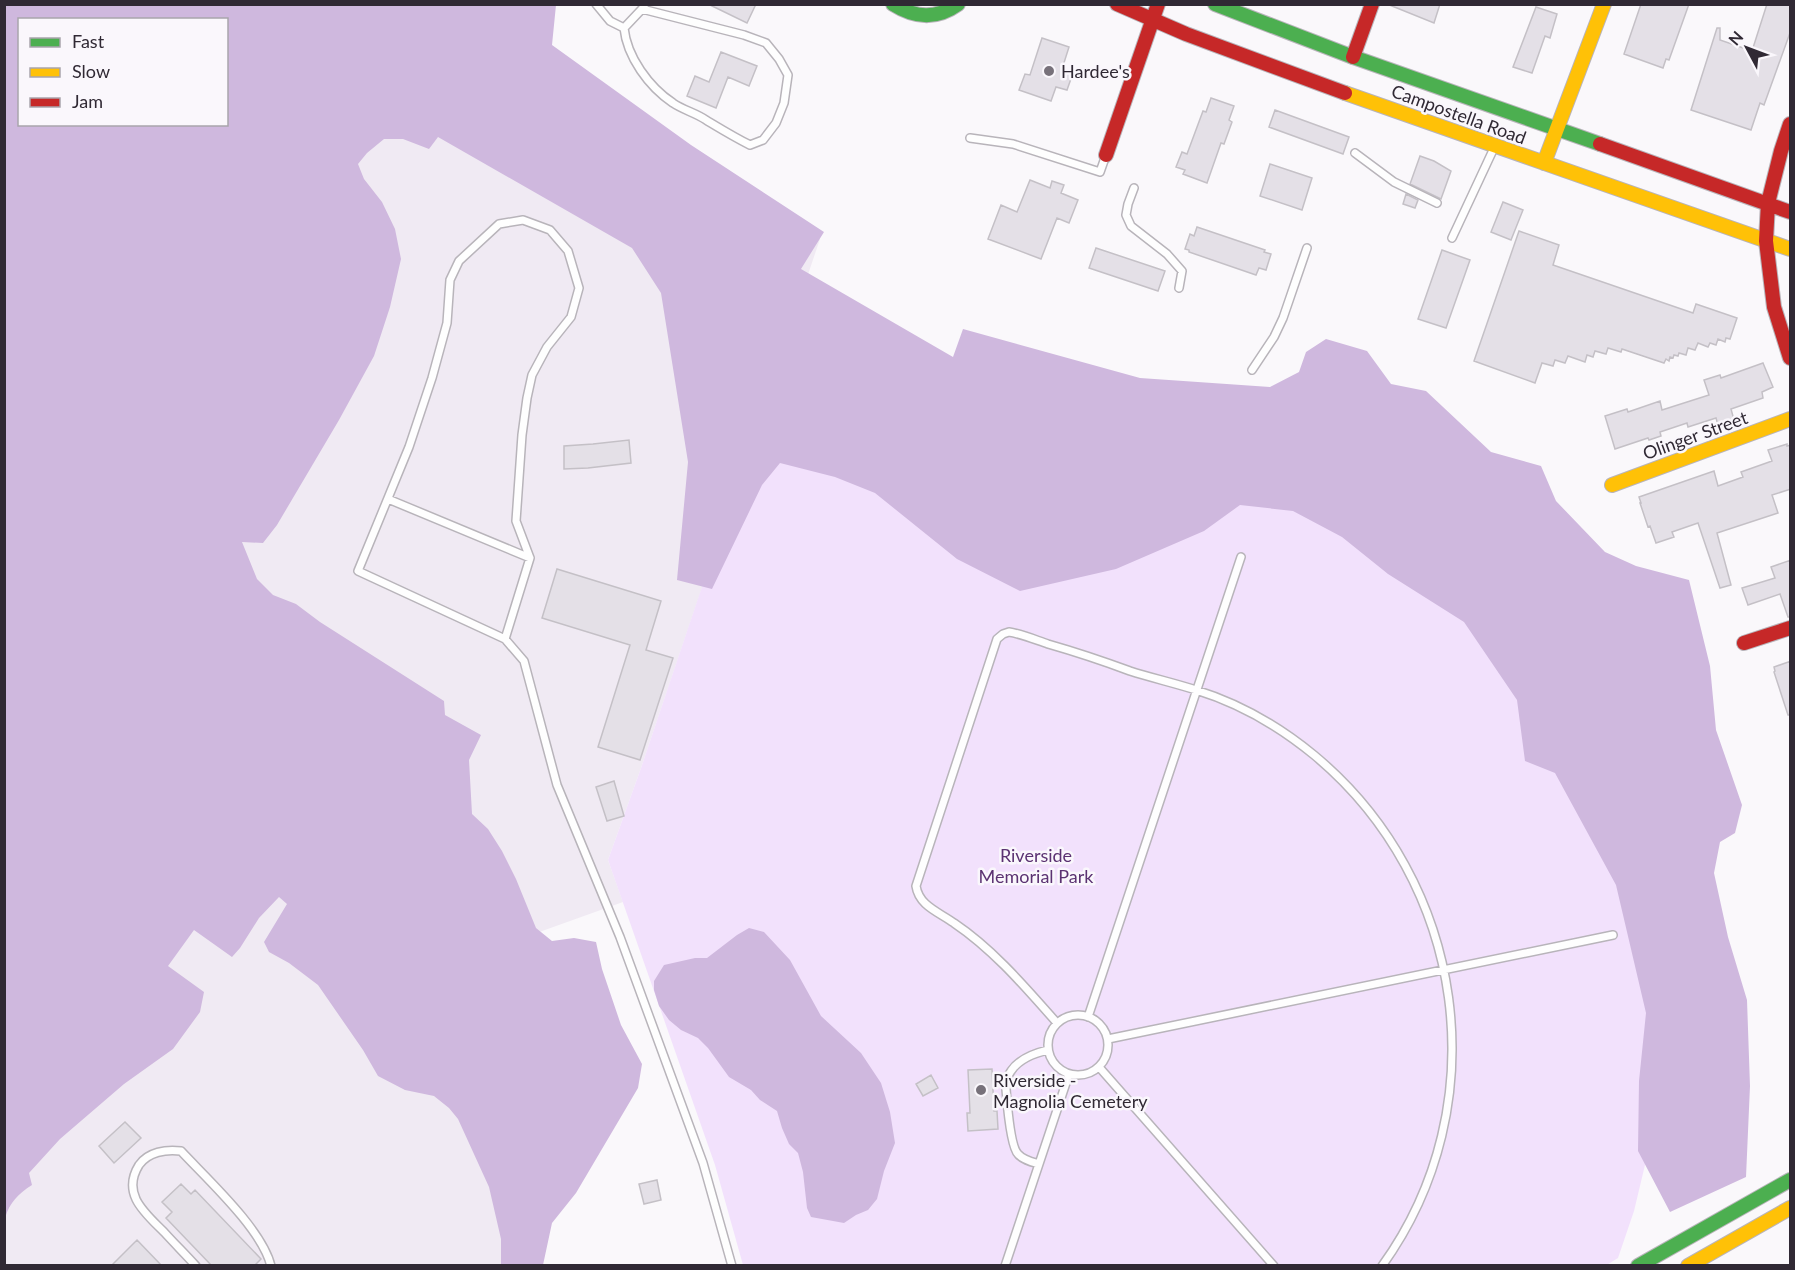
<svg xmlns="http://www.w3.org/2000/svg" width="1795" height="1270" font-family="Lato,sans-serif">
	<style>
		.built { fill: #f0eaf3 }
		.green { fill: #f2e1fc }
		.water { fill: #cfb8de; fill-rule: evenodd }
		.building { fill: #e4e0e7; stroke: #c4c0c6; stroke-width: 1.5 }
		.lines { fill: none; stroke-linecap: round; stroke-linejoin: round }
		.lane-casing { stroke: #b8b4ba; stroke-width: 10 }
		.fast-casing { stroke: #b8b4ba; stroke-width: 16 }
		.slow-casing { stroke: #b8b4ba; stroke-width: 16 }
		.jam-casing { stroke: #b8b4ba; stroke-width: 16 }
		.lane { stroke: #fefefe; stroke-width: 7 }
		.fast { stroke: #4caf50; stroke-width: 14 }
		.slow { stroke: #ffc107; stroke-width: 14 }
		.jam { stroke: #c62828; stroke-width: 14 }
		.poi-dot { fill: #77717a; stroke: #faf7fc; stroke-width: 2 }
		.labels { text-anchor: middle; dominant-baseline: central; stroke-width: 5; stroke-linejoin: round; paint-order: stroke }
		.poi-label { font-size: 18px; fill: #302934; stroke: #faf7fc; text-anchor: start }
		.street-label { font-size: 18px; fill: #302934; stroke: #faf7fc }
		.park-label { font-size: 18px; fill: #5b3272; stroke: #faf7fc }
	</style>
	<rect width="100%" height="100%" fill="#faf8fb"/>
	<!-- built -->
	<path class="built" d="M496,5L820,239L641,768L608,860L623,902L478,954L523,1265H5L4,161L226,124V20Z"/>
	<!-- green -->
	<path class="green" d="M780,355L1270,476L1475,615L1646,917L1650,1144L1634,1211L1618,1258L1605,1266L743,1265L715,1165L608,860L641,768Z"/>
	<!-- water -->
	<path class="water" d="M5,4L556,5L552,45L691,145L824,232L801,269L953,357L963,329L1140,378L1270,387L1299,372L1306,352L1326,339L1367,351L1391,384L1426,391L1491,452L1541,466L1556,501L1605,552L1636,566L1689,580L1710,666L1716,730L1742,805L1735,833L1720,842L1714,873L1728,937L1747,1000L1750,1086L1746,1177L1670,1212L1638,1151L1639,1081L1646,1013L1616,885L1555,773L1525,761L1517,700L1464,622L1388,574L1342,537L1293,511L1240,505L1204,531L1116,569L1020,591L957,559L875,493L835,477L780,463L762,485L712,589L677,580L688,462L661,293L632,248L438,137L429,149L403,139H384L367,153L358,164L364,179L382,202L395,229L401,259L390,307L374,356L339,420L277,525L263,543L242,542L257,579L273,595L296,604L320,622L444,701L445,715L481,735L469,760L472,814L488,829L502,851L516,879L536,928L552,941L574,938L596,942L602,969L621,1025L642,1064L638,1088L576,1193L552,1223L543,1265H501V1239L489,1187L458,1119L449,1108L434,1096L405,1090L378,1076L363,1050L318,985L289,963L269,952L264,942L287,904L279,897L259,918L240,948L232,957L194,930L168,966L204,992L200,1012L173,1049L124,1084L60,1139L29,1173L32,1185C18,1194 10,1202 5,1218ZM20,20H226V124H20Z
		M749,928L764,932L790,960L821,1016L861,1053L881,1083L890,1112L895,1143L884,1171L877,1199L868,1210L856,1215L844,1223L811,1217L807,1208L803,1172L798,1153L789,1144L782,1128L777,1111L760,1100L751,1090L729,1077L708,1048L698,1038L681,1030L669,1020L659,1006L654,990V981L664,965L695,958H707L737,935Z"/>
	<!-- building -->
	<path class="building" d="M708,4H756L747,23Z
		M1387,4H1440L1434,23Z
		M1641,4H1689L1669,60L1666,59L1663,68L1624,54Z
		M1767,4H1791V30L1764,105L1760,103L1751,130L1691,110L1717,28H1720V40L1752,51Z
		M1536,7L1557,14L1550,38L1545,36L1532,73L1513,67Z
		M1042,38L1069,47L1062,69L1073,73L1067,90L1056,87L1051,101L1019,90L1025,74L1030,75Z
		M721,52L757,66L749,86L728,77L716,108L687,96L695,76L709,82Z
		M1211,98L1234,106L1229,120L1232,122L1224,144L1221,143L1207,183L1183,174L1185,170L1176,167L1182,152L1187,154L1203,111L1206,112Z
		M1275,110L1349,137L1343,154L1269,127Z
		M1420,156L1434,161L1451,171L1441,199L1410,184Z
		M1270,164L1312,178L1302,210L1260,196Z
		M1030,180L1050,188L1052,181L1064,185L1061,193L1078,200L1069,223L1057,218L1041,259L988,239L1001,205L1017,212Z
		M1406,194L1418,200L1415,208L1403,204Z
		M1503,202L1523,210L1511,240L1491,232Z
		M1197,227L1265,250L1264,252L1271,254L1266,270L1259,268L1256,275L1189,252V250L1185,249L1190,234L1194,236Z
		M1519,231L1559,245L1553,265L1693,313L1696,304L1737,318L1730,339L1726,338L1725,342L1718,339L1716,345L1710,343L1708,347L1698,343L1695,350L1688,348L1686,355L1679,353L1678,356L1674,355L1673,358L1670,357L1669,361L1666,359L1664,363L1622,349L1621,352L1608,348L1606,354L1595,351L1593,357L1587,355L1585,362L1568,356L1565,363L1555,360L1553,366L1542,363L1535,383L1474,361Z
		M1096,248L1165,271L1158,291L1089,268Z
		M1442,250L1470,260L1446,328L1418,319Z
		M1763,363L1773,387L1762,392L1763,398L1731,409L1734,420L1718,425L1716,418L1688,427L1687,423L1660,432L1661,436L1649,440L1648,438L1615,449L1605,416L1627,409L1628,412L1660,401L1662,410L1709,395L1704,380L1720,375L1721,378Z
		M629,440L631,463L588,468L564,469V446L593,444Z
		M1787,444V446L1791,445V489L1772,495L1778,513L1717,533L1731,585L1720,588L1698,523L1672,532L1674,537L1656,543L1650,526L1648,527L1640,503H1641L1639,497L1714,471L1718,486L1743,477L1741,472L1772,461L1768,450Z
		M1791,560V617H1788L1780,594L1748,605L1742,588L1775,578L1771,567Z
		M557,569L661,601L646,650L673,658L640,760L598,747L630,645L542,618Z
		M1791,661V715H1788L1774,672L1775,671L1774,667Z
		M614,781L624,816L607,821L596,787Z
		M992,1069L994,1111H997L998,1129L968,1131L967,1113H970L968,1070Z
		M931,1075L938,1088L923,1096L916,1084Z
		M125,1122L141,1138L114,1163L99,1146Z
		M657,1180L661,1200L644,1204L639,1184Z
		M181,1184L191,1194L195,1190L261,1259L254,1266H212L166,1218L172,1212L162,1202Z
		M137,1240L162,1266H111Z"/>
	<g class="lines">
		<!-- lane casing -->
		<g class="lane-casing">
			<path id="lane" d="M596,4L610,21L624,28
				M642,9L744,35L766,43L779,59L788,75L784,103L776,123L763,140L750,145C734,137 721,129 706,120C696,113 683,110 673,103C649,87 627,57 624,28L642,9L645,4
				M970,138L1013,144L1100,172L1106,155
				M1355,153L1394,182L1437,203
				M1134,188L1128,204L1126,215L1131,226L1167,254L1182,271L1179,288
				M1452,238L1494,148
				M1252,370L1274,337L1283,318L1307,248
				M388,499L530,558
				M505,639L530,558L516,521L522,435L527,398L532,375L547,347L571,317L579,288L568,251L550,230L523,220L499,224L459,261L450,280L447,323L432,378L409,447L358,571L505,639L524,661L557,785L620,937L703,1163L732,1266
				M1048 1045a30 30 0 1 1 60 0a30 30 0 1 1-60 0Z
				M1088,1017L1241,557
				M1057,1023C1026,988 994,950 954,923C939,912 919,906 916,886L997,639L1003,634L1009,632C1022,634 1036,640 1048,644C1076,652 1103,661 1130,671C1152,678 1174,683 1196,690C1238,703 1280,727 1314,755C1466,881 1498,1105 1382,1266
				M1108,1039L1613,935
				M1099,1067L1274,1266
				M1039,1164C1032,1162 1023,1160 1018,1154C1010,1146 1007,1101 1006,1089C1006,1083 1008,1075 1011,1071C1019,1059 1035,1053 1048,1050
				M196,1266C185,1254 174,1243 164,1232C145,1213 121,1194 139,1165C148,1152 166,1149 181,1151C207,1179 262,1229 271,1266
				M1005,1266L1069,1074"/>
		</g>
		<!-- fast casing -->
		<g class="fast-casing">
			<path id="fast" d="M893,4C915,18 936,20 958,4
				M1215,4L1353,57L1600,144
				M1638,1266L1790,1180"/>
		</g>
		<!-- slow casing -->
		<g class="slow-casing">
			<path id="slow" d="M1345,93L1790,249
				M1544,163L1604,4
				M1612,485L1790,419
				M1688,1266L1790,1208"/>
		</g>
		<!-- jam casing -->
		<g class="jam-casing">
			<path id="jam" d="M1117,4L1186,34L1345,93
				M1353,57L1372,4
				M1600,144L1790,212
				M1106,155L1158,4
				M1768,203L1781,151L1790,124
				M1768,203L1766,241L1774,307L1790,358
				M1744,643L1790,628"/>
		</g>
		<!-- lane -->
		<use href="#lane" class="lane"/>
		<!-- fast -->
		<use href="#fast" class="fast"/>
		<!-- slow -->
		<use href="#slow" class="slow"/>
		<!-- jam -->
		<use href="#jam" class="jam"/>
	</g>
	<!-- markers -->
	<g class="poi-dot">
		<circle cx="1049" cy="71" r="6"/>
		<circle cx="981" cy="1090" r="6"/>
	</g>
	<g class="labels">
		<!-- poi labels -->
		<g class="poi-label">
			<text x="1061" y="71">Hardee's</text>
			<text x="993" y="1080">Riverside -<tspan x="993" dy="21">Magnolia Cemetery</tspan></text>
		</g>
		<!-- street labels -->
		<g class="street-label">
			<text transform="translate(1459 114) rotate(20)">Campostella Road</text>
			<text transform="translate(1695 435) rotate(-20)">Olinger Street</text>
		</g>
		<!-- park labels -->
		<g class="park-label">
			<text x="1036" y="855">Riverside<tspan x="1036" dy="21">Memorial Park</tspan></text>
		</g>
	</g>
	<!-- border -->
	<rect width="1795" height="1270" fill="none" stroke="#302934" stroke-width="12"/>
	<!-- legend -->
	<rect x="18" y="18" width="210" height="108" fill="#faf7fc" stroke="#a9a5ac" stroke-width="1.5"/>
	<rect x="30" y="38" width="30" height="9" fill="#4caf50" stroke="#a9a5ac" stroke-width="1.5"/>
	<text x="72" y="48" font-size="18" fill="#302934">Fast</text>
	<rect x="30" y="68" width="30" height="9" fill="#ffc107" stroke="#a9a5ac" stroke-width="1.5"/>
	<text x="72" y="78" font-size="18" fill="#302934">Slow</text>
	<rect x="30" y="98" width="30" height="9" fill="#c62828" stroke="#a9a5ac" stroke-width="1.5"/>
	<text x="72" y="108" font-size="18" fill="#302934">Jam</text>
	<!-- north arrow -->
	<g transform="translate(1747 48) rotate(311)" stroke="#faf7fc" stroke-width="4.5" paint-order="stroke">
	<path d="M0-4.5L10 22L0 15L-10 22Z" fill="#302934"/>
	<text y="-9" font-size="16" font-weight="bold" text-anchor="middle" fill="#302934">N</text>
	</g>
</svg>
